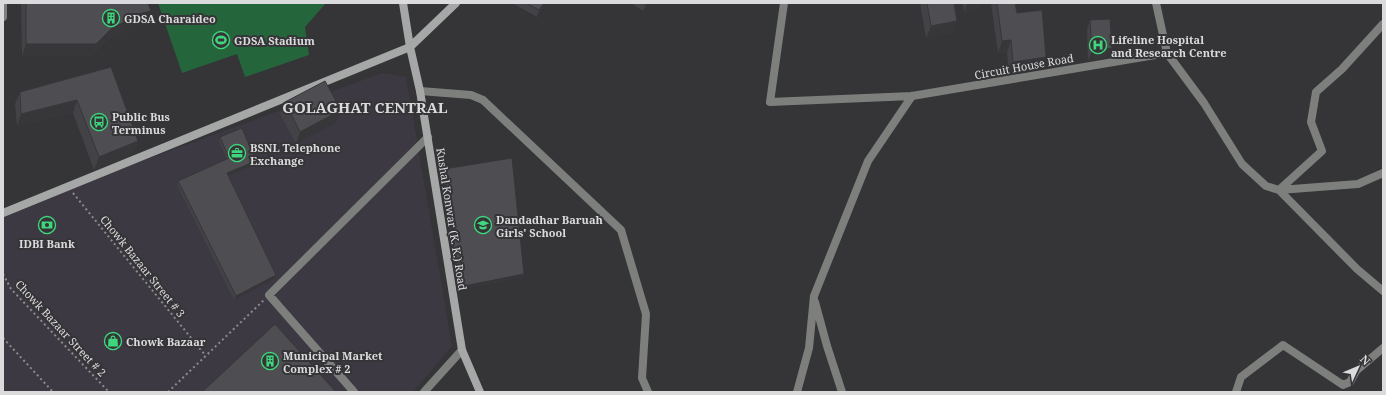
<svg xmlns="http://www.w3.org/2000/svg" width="1386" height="395" font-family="'Noto Serif',serif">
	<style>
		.built { fill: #3d3942 }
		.green { fill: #24653c }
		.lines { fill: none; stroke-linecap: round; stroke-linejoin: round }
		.path { stroke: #8c8b8e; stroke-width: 2; stroke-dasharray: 2 3; stroke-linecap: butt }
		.minor { stroke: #7d7f7d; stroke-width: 8 }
		.secondary { stroke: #a5a8a6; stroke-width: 8 }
		.wall { fill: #434246 }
		.shaded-wall { fill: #373639 }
		.building { fill: #4e4d51; stroke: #373639 }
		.labels { text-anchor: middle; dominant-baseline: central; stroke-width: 4; stroke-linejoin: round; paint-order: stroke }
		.poi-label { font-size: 11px; font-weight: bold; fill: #dbdadd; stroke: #353437; text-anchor: start }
		.street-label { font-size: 11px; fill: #dbdadd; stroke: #353437 }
		.district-label { font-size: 15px; font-weight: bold; fill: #dbdadd; stroke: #353437 }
	</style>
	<rect width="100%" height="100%" fill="#353437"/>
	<!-- built -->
	<path class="built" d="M382,73L406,77L452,346L413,392H3V212Z"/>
	<!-- green -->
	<path class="green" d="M158,3H326L305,27L309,55L245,77L237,54L182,73Z"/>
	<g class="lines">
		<!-- path -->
		<path class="path" d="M73,193L205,355
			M3,274L11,289L109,392
			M3,338L53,392
			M168,392L264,300"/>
		<!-- minor -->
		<path class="minor" d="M784,3L770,102L912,96L1167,53L1204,103L1242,164L1266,186L1279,190L1358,184L1383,173
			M1156,3L1167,53
			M3,17V3
			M1383,24L1342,69L1316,92L1311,122L1322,151L1279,190L1357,269L1383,291
			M420,91L471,95L483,100L621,230L646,314L642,378L648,392
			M815,302L827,346L842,392
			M354,392L269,295L428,137
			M424,392L462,350
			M797,392L809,348L814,296L868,161L912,96
			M1236,392L1241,377L1283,345L1343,385L1350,382L1356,371L1383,348"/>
		<!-- secondary -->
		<path class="secondary" d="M403,3L410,47L420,91L462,350L480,392
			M3,213L410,47L456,3"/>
	</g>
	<!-- wall -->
	<path class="wall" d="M21,3H148L147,23L125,27L123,33L108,39L91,56H22Z
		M512,3H546L537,17Z
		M631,3H649L643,11Z
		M920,3H954L952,33L926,38Z
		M963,3H979L977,10L964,12Z
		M991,3H1015L1017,13L1041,69L1009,74L1007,52L998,53Z
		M1090,20L1108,57L1088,61L1087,30Z
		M111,67L138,141L133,154L94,170L73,113L17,126L15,104L20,92Z
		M285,102L341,110L336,123L296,144L280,114Z
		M220,137L255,165L229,176L276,275L275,279L234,300L177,185L178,181L227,159L219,141Z
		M444,169L524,274L523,277L458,290L443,172Z"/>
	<!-- shaded-wall -->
	<path class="shaded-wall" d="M373,3H381L372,6Z
		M544,3H546L537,17L539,10Z
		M646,3H649L643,11Z
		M967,3H979L977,10L964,12Z
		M1119,3H1130L1118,7Z
		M151,11L147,23L125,27L123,33L108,39L91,56H22L26,44L112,28L126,17Z
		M957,21L952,33L926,38L931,26Z
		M1011,40L1007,52L998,53L1002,41Z
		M1112,48L1108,57L1088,61L1092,51Z
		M1046,57L1041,69L1009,74L1013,62Z
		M77,100L73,113L17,126L21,114Z
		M341,110L336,123L296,144L300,132Z
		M138,141L133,154L94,170L99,157Z
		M256,161L255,165L226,177L227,173Z
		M524,274L523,277L458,290L459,287Z
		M276,275L275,279L234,300L236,296Z"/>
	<!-- building -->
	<path class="building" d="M26,3H148L151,11L126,17L127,21L112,28L96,44H26Z
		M526,3H544L539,10Z
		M927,3H954L957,21L931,26Z
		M997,3H1015L1017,13L1042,10L1046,57L1013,62L1011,40L1002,41Z
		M1110,19L1112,48L1092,51L1090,20Z
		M111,67L138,141L99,157L77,100L21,114L20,92Z
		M325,81L341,110L300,132L285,102Z
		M242,128L256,161L227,173L276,275L236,296L178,181L229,158L220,137Z
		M512,158L524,274L459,287L444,169Z
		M275,324L336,392H202Z"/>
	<!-- icons -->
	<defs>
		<g id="building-ring" transform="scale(0.9)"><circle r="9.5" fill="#353437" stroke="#3ed77d" stroke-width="1.5"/><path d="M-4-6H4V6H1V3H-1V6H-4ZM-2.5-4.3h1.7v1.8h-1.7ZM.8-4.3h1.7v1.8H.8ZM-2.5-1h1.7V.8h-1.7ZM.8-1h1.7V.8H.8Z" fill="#3ed77d"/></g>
		<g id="stadium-ring" transform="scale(0.9)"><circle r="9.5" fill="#353437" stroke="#3ed77d" stroke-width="1.5"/><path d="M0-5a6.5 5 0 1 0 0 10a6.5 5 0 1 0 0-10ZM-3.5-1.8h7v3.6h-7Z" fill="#3ed77d"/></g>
		<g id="hospital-ring" transform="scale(0.9)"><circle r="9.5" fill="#353437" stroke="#3ed77d" stroke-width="1.5"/><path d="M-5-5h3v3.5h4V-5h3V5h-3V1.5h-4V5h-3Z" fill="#3ed77d"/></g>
		<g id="bus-ring" transform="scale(0.9)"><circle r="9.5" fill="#353437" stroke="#3ed77d" stroke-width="1.5"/><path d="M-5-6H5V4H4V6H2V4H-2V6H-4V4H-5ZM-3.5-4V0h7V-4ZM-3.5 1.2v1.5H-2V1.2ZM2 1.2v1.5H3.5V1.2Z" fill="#3ed77d"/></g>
		<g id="office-ring" transform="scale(0.9)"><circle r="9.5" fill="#353437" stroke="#3ed77d" stroke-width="1.5"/><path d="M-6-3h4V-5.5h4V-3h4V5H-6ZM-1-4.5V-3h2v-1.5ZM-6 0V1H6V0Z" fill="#3ed77d"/></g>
		<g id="bank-ring" transform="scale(0.9)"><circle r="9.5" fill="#353437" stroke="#3ed77d" stroke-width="1.5"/><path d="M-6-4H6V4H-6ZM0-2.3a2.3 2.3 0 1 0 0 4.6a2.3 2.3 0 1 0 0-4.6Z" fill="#3ed77d"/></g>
		<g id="school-ring" transform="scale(0.9)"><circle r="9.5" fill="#353437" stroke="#3ed77d" stroke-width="1.5"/><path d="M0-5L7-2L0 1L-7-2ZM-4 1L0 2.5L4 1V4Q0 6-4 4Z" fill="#3ed77d"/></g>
		<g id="shop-ring" transform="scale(0.9)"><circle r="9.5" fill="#353437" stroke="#3ed77d" stroke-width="1.5"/><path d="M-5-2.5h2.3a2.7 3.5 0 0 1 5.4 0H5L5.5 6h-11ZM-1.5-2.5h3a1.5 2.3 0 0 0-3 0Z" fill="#3ed77d"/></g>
	</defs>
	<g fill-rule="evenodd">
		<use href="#building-ring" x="111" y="18"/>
		<use href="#stadium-ring" x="221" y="40"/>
		<use href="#hospital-ring" x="1098" y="45"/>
		<use href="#bus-ring" x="99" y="122"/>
		<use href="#office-ring" x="237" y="153"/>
		<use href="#bank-ring" x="47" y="225"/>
		<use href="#school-ring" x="483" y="225"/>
		<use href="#shop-ring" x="113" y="341"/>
		<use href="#building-ring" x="270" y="361"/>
	</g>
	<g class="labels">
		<!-- poi labels -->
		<g class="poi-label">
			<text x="124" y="18">GDSA Charaideo</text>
			<text x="1111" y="39">Lifeline Hospital<tspan x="1111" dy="13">and Research Centre</tspan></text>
			<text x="234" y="40">GDSA Stadium</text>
			<text x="112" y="116">Public Bus<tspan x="112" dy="13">Terminus</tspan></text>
			<text x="250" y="147">BSNL Telephone<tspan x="250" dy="13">Exchange</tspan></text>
			<text x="496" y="219">Dandadhar Baruah<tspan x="496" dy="13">Girls' School</tspan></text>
			<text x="47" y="243" text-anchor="middle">IDBI Bank</text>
			<text x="126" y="341">Chowk Bazaar</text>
			<text x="283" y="355">Municipal Market<tspan x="283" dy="13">Complex # 2</tspan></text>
		</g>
		<!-- street labels -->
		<g class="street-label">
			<text transform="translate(1024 66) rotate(-10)">Circuit House Road</text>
			<text transform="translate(452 219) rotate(81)">Kushal Konwar (K. K.) Road</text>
			<text transform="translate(143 266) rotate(51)">Chowk Bazaar Street # 3</text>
			<text transform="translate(61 328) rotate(47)">Chowk Bazaar Street # 2</text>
		</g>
		<!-- district labels -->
		<g class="district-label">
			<text x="365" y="107">GOLAGHAT CENTRAL</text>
		</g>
	</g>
	<!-- border -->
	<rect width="1386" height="395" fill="none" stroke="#dbdadd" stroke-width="8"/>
	<!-- north arrow -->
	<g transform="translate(1358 367) rotate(46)" stroke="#353437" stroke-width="3" paint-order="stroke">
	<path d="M0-3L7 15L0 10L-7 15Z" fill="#dbdadd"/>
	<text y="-6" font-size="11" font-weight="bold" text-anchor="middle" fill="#dbdadd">N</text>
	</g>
</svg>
